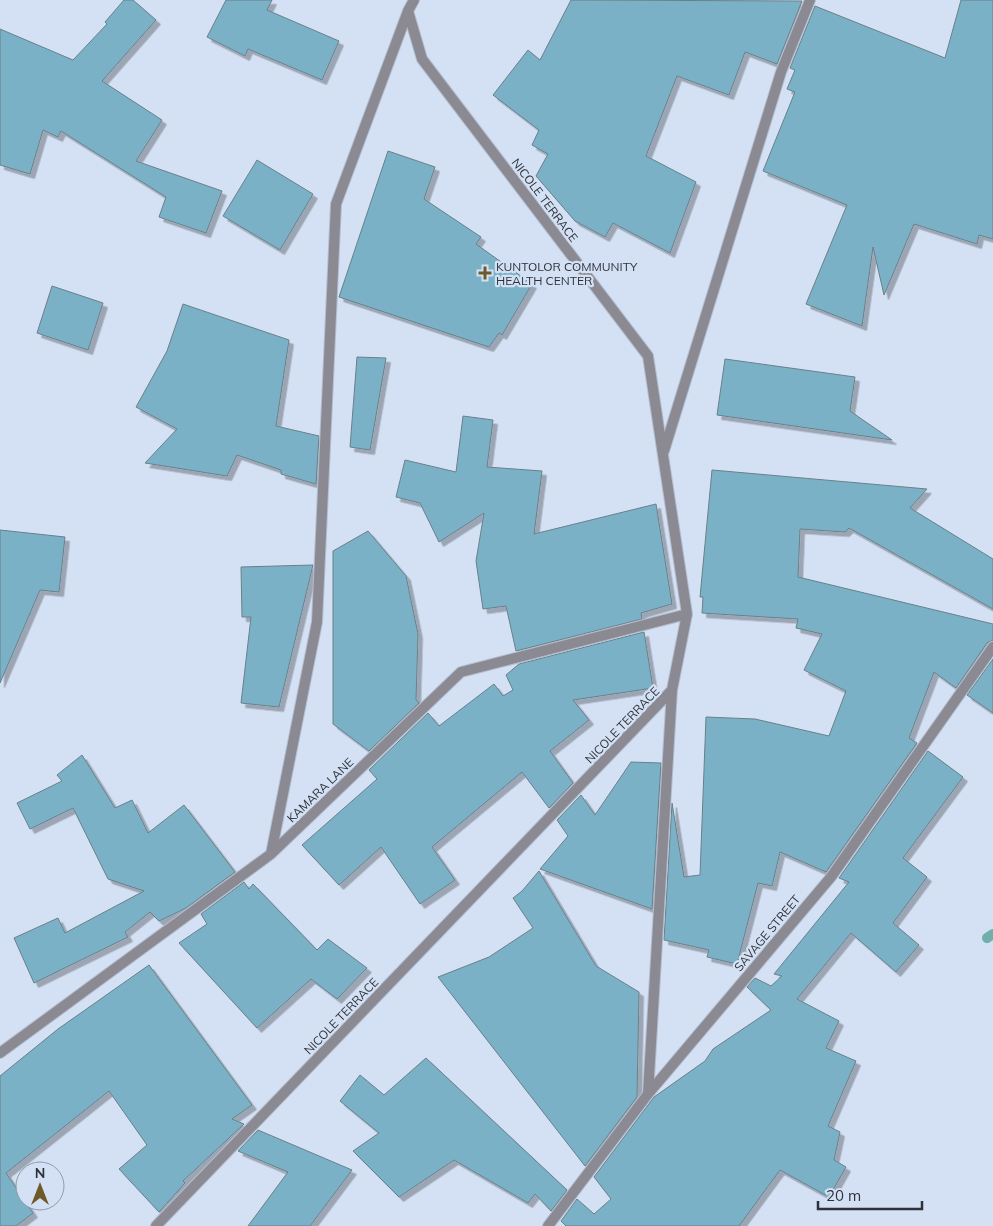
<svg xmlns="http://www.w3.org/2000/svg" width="993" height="1226" font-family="Mulish,sans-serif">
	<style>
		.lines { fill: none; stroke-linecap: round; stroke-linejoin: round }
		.stream { stroke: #70afaa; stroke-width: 10 }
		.building { fill: #7ab1c6; stroke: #698089; filter: url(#shadow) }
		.street-casing { stroke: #b3becf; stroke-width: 12 }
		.street { stroke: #8b8a93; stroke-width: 10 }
		.poi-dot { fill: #6e5928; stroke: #d4e1f4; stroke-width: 2 }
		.labels { text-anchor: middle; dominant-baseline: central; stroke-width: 4.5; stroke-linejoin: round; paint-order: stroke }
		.street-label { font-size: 12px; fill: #2d323a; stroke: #d4e1f4 }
		.poi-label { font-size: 12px; fill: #2d323a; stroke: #d4e1f4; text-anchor: start }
	</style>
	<defs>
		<filter id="shadow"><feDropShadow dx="4.5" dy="4.5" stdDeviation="0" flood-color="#0004"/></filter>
	</defs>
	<rect width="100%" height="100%" fill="#d4e1f4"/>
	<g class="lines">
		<!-- stream -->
		<path class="stream" d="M987,938L993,934"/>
	</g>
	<!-- building -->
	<path class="building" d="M124,0H133L156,20L102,81L162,120L136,161L222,191L206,233L159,217L166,197L61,131L58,137L43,130L30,174L0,165V29L73,60L107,24L105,22Z
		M226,0H272L267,10L339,41L322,80L248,49L245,56L207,37Z
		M571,0L802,1L777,64L745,52L729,95L677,76L646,156L696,182L670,253L613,223L605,237L575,221L536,176L548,154L532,145L539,130L493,95L528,50L540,60Z
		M961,0H993V239L979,235L977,244L914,224L884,295L873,247L862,326L806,304L847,205L763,171L795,92L787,89L795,70L790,68L815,6L945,58Z
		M388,151L435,167L424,199L481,237L476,244L532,284L502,335L499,333L489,347L339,297Z
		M257,160L313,194L280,250L223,216Z
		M52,286L103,303L88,350L37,333Z
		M183,304L289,340L276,426L319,436L316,484L281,474V470L237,455L227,476L145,463L177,429L136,407L167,351Z
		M357,357L386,358L370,450L350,447Z
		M725,359L855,377L850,411L892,440L717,415Z
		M463,416L493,420L487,467L542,471L534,534L656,504L672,604L641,613L642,619L516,651L506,606L483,609L476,561L484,513L439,542L420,503L396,497L405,460L456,472Z
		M712,470L927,489L910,508L993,559V609L849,528L845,532L800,529L798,577L993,624V640L987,643L956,688L934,672L909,738L917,743L826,872L780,852L772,886L758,883L737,964L707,957L709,950L664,940L672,803L684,877L700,875L706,717L755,719L829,736L846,691L804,670L822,634L796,628L798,619L702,613L703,597H700Z
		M0,530L65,537L59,592L40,590L0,683Z
		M368,531L406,576L418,634L416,700L419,703L369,751L333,724V551Z
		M313,565L279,707L241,703L251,617H242L241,567Z
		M644,632L653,688L573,700L589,720L550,751L573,783L549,808L522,772L432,847L455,880L420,904L381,847L339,885L302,845L377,779L369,770L428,713L439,726L494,684L503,696L513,690L506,675L519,664Z
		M993,659V713L967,695Z
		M928,751L963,777L903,858L927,877L893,923L919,945L896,972L851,933L797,999L839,1021L826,1048L856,1061L828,1126L840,1132L834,1160L846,1167L829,1197L780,1170L739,1226H566L561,1221L577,1199L594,1214L611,1199L594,1177L654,1097L705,1061L713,1049L771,1010L747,987L755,978L771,986L782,976L774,974L849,882L839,878Z
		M82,755L115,808L132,800L148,833L184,805L235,872L186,908L159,921L150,912L125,932L128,937L34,983L14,938L58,918L65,933L144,891L108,879L73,808L30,829L17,803L62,781L57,775Z
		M631,762L661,763L652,909L540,869L568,836L557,820L581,795L595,815Z
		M539,871L596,966L639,992L637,1097L585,1166L438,977L489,957L533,928L513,898L522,891Z
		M244,882L249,889L253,884L317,950L328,939L367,968L337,999L311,979L257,1028L179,943L207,924L201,914Z
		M149,965L252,1105L232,1119L244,1124L183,1181L185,1183L159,1212L119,1169L147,1145L109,1091L6,1173L33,1213L16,1226H0V1076L58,1029Z
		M426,1058L567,1190L551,1211L535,1194L528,1203L454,1160L399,1197L353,1151L379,1133L340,1101L360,1075L384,1095Z
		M258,1130L352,1170L310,1226H248L288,1172L238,1151Z"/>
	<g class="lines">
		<!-- street casing -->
		<g class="street-casing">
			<path id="street" d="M664,451L781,72L810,0
				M271,854L317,622L336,204L408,11
				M0,1053L271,854L461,672L687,614
				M648,1094L672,690
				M156,1226L672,690L687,614L648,356L422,59L408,11L414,0
				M548,1226L648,1094L831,877L993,647"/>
		</g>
		<!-- street -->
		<use href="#street" class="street"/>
	</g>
	<!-- markers -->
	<path class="poi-dot" d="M482.5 265.5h5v5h5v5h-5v5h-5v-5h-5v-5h5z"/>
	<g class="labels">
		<!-- street labels -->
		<g class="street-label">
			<text transform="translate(545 200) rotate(53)">NICOLE TERRACE</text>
			<text transform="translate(622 725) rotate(-46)">NICOLE TERRACE</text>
			<text transform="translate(320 790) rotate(-44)">KAMARA LANE</text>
			<text transform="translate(767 933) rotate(-50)">SAVAGE STREET</text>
			<text transform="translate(341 1016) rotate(-46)">NICOLE TERRACE</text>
		</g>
		<!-- poi labels -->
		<g class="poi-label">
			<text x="496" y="266">KUNTOLOR COMMUNITY<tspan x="496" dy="14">HEALTH CENTER</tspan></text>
		</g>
	</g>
	<!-- north arrow -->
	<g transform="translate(40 1186)"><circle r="24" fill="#d4e1f4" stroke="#919baa"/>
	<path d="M0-4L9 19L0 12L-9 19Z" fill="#6e5928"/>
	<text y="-8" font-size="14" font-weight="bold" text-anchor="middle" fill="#2d323a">N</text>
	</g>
	<!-- scale -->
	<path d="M818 1201v8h104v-8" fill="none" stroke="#2d323a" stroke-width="2.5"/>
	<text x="826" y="1201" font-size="15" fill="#2d323a" stroke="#d4e1f4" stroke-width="4" paint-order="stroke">20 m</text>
</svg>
